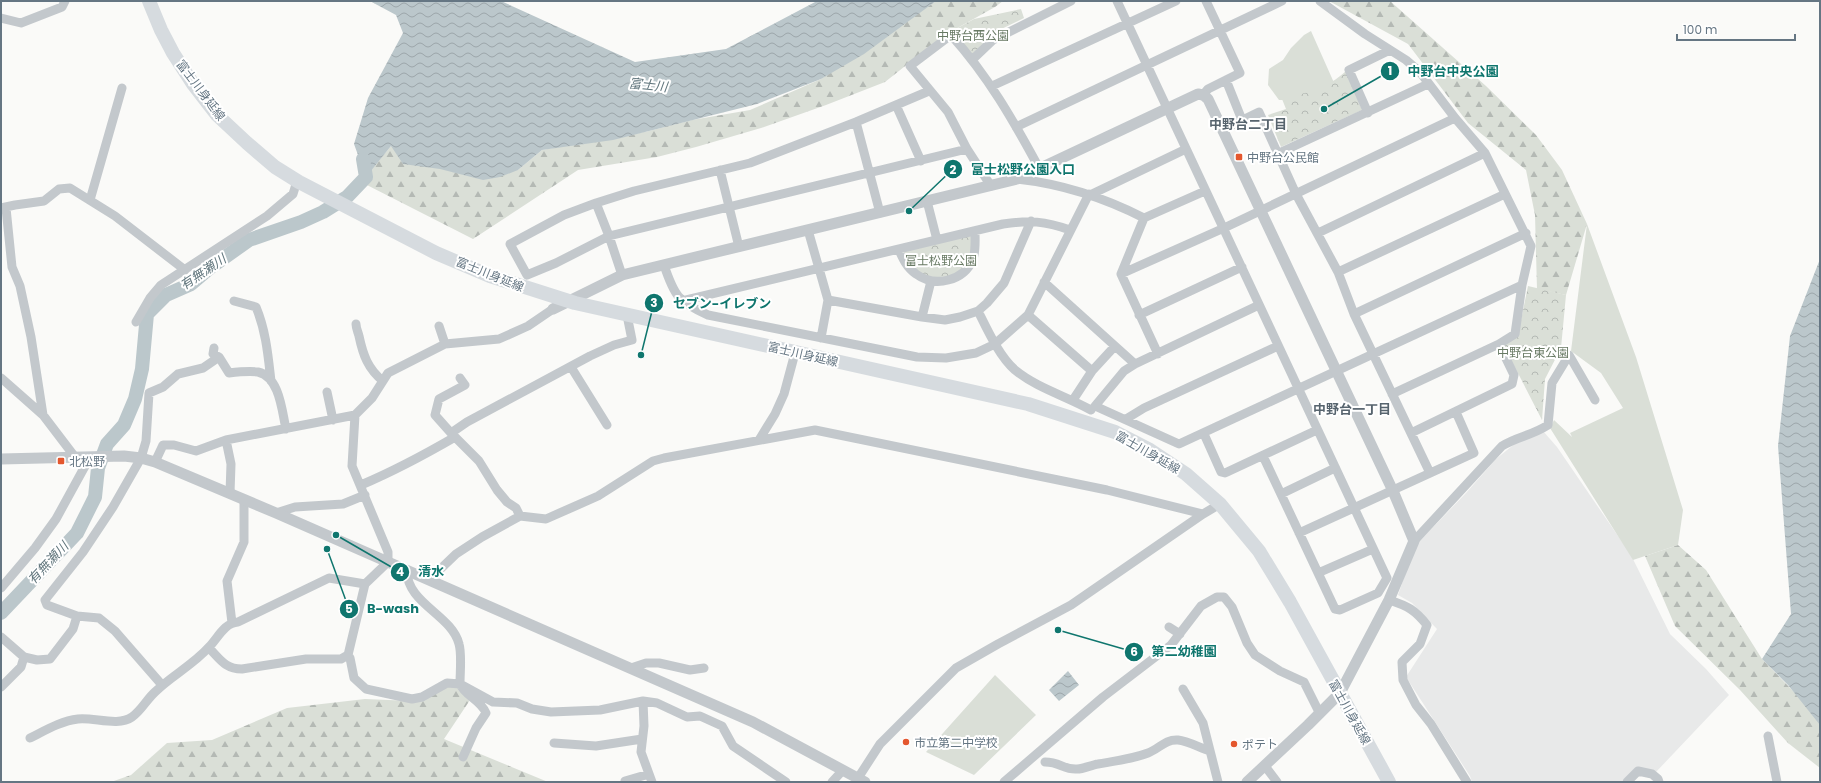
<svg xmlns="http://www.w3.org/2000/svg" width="1821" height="783" font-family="Poppins,'Noto Sans JP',sans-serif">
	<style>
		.built { fill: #e8e9e9 }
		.grass { fill: #dadfd7 }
		.forest { fill: url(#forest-firs) }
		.park { fill: url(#park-crowns) }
		.water { fill: url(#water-waves) }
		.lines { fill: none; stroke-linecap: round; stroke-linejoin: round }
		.river { stroke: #bbc7cb; stroke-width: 14 }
		.minor { stroke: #c3c8cc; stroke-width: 9 }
		.tertiary { stroke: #c3c8cc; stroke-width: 11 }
		.primary { stroke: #d6dbdf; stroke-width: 14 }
		.poi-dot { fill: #e4572e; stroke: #fff; stroke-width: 1.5 }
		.labels { text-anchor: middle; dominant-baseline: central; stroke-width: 4; stroke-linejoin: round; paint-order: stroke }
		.park-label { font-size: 12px; fill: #687a64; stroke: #fff }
		.street-label { font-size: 12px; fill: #657683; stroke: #fff }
		.poi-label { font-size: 12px; fill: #657683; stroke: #fff; text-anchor: start }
		.water-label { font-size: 13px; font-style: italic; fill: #60757c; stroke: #fff }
		.neighbourhood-label { font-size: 13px; font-weight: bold; fill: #57646e; stroke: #fff }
		.leader { fill: none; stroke: #0f766e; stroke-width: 1.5 }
		.callout-dot { fill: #0f766e; stroke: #fff; stroke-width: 1.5 }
		.mark-label { font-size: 12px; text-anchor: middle; font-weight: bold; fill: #fff }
		.callout-label { font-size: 13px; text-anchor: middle; font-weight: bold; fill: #0f766e; stroke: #fff; stroke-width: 4; stroke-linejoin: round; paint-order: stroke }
	</style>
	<defs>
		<pattern id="forest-firs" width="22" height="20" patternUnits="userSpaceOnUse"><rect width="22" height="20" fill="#dadfd7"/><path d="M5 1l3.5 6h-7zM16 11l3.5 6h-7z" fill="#b4b9b4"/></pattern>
		<pattern id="park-crowns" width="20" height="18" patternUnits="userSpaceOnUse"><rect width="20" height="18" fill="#dadfd7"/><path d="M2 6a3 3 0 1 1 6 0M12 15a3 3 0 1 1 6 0" fill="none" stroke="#b4b9b4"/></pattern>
		<pattern id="water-waves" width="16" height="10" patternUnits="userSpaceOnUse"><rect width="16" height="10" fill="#bbc7cb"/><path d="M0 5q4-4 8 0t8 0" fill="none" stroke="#9ca6aa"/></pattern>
	</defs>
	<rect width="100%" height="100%" fill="#fafaf8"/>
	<!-- built -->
	<path class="built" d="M1543,431L1557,447L1631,555L1670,634L1706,669L1729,695L1656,772L1637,767L1621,782H1472L1470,776L1406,677L1437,629L1412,603L1398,595L1415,546L1466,493L1496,459L1517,442Z"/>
	<!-- grass -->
	<path class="grass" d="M1311,31L1335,85L1308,100H1279L1268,85L1269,69L1283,60L1291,48L1304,35Z
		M1587,224L1636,357L1683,510L1678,545L1633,560L1550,428L1554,420L1572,437L1570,433L1623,408L1601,373L1571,351Z
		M995,675L1036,715L974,775L926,752Z"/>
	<!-- forest -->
	<path class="forest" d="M936,1H1003L995,7L943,36L885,82L826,105L761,128L696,147L657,157L578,170L473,239L361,182L391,146L518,170L542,150L645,132L692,120L750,110L821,79Z
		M1329,1H1390L1486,86L1536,135L1562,170L1587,224L1566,295L1537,289L1535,215L1526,170L1468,123L1408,44Z
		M1678,545L1706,570L1762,659L1820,719V768L1788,743L1740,690L1675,626L1645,556Z
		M455,685L470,700L444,739L548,782H111L131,775L167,743L212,740L287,708L365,699L412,701L438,690Z"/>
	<!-- park -->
	<path class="park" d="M1021,9L1024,18L991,34L973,55L952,31L974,19Z
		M1346,71L1362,110L1281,147L1268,115L1286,109L1282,99C1306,93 1328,88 1346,71Z
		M972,235C972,244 972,253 968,262C961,279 938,281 922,275C913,271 908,259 903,251Z
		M1528,286L1566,295L1561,348L1545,379L1542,420L1503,344L1518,335Z"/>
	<!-- water -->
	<path class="water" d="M370,1H501L635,62L726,49L817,1H936L864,54L821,79L757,104L613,140L542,150L518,170L500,177L483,180L440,169L403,164L391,146L366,177L354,144L368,98L403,33L396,15Z
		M1820,259V725L1788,685L1762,659L1791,614L1778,446L1790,336Z
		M1068,671L1079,685L1059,701L1049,690Z"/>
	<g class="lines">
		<!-- river -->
		<path class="river" d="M1,613L77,533L95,497L98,468L107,444L124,425L135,399L142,369L147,314L166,295L191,284L211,267L249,240L301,222L323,212L347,197L366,177L363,159"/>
		<!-- minor -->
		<path class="minor" d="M1117,1L1387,578L1378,593L1340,610L1335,609L1263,456
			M1320,1L1365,34L1406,60L1420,72L1455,118L1485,153L1531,246L1522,285L1515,334L1499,344L1392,394
			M1,18L21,23L62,7L65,1
			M973,59L993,40L1071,1
			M1226,80L1242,120
			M992,86L1176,1
			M929,91L856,122L750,163L634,191L596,203L564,215L510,244L527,275L556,263L609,236L967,149
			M1203,95L1208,89L1240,73L1206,1
			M896,105L921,161
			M1368,113L1349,70L1390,50
			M856,122L880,213
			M1016,127L1282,1
			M1222,130L1259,112L1296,194L1338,272L1354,314L1430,473
			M1277,154L1428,84
			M720,170L739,247
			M1017,179C1063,184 1103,197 1144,218
			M991,186L967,149L948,112L910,66L951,35C988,76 1013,120 1039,168
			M1092,194L1186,149
			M90,200L122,88
			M927,201L937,240
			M596,203L609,236L622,275
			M1,208L15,205L44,201L59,189L70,188L115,216L185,270
			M6,208L12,267L20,286L31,337L43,415
			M808,230L828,300L821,338
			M1318,233L1485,153
			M899,250C903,259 907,268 916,274C935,288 964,281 973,259C976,250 975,240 975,231
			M664,265C674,295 678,302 708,315L917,357L946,358L976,353L995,344L1028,315L1089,194
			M1338,272L1505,194
			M1121,274L1224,228L1455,118
			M1044,282L1135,364
			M828,300L922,317L945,320L960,317L978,311L987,303L1004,283L1031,221
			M234,301L256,307C266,331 268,355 271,381
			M682,301L1003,224C1029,220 1045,221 1070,230
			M1259,305L1135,364L1124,371L1095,406L1179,444L1522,285
			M978,311C987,329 999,356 1015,370C1037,388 1066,396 1091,410
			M1354,314L1526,233
			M627,315L632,340L614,345L590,356L467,422L451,433L479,461L497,490L507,502L516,508L520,516L546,519L598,496L653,461L664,458L815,430L1107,490L1203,514
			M1028,315L1092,371
			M1139,315L1242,267
			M922,317L931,281
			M136,322L150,298L161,285L267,216L293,194L297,181
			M356,324C356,328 358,332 359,336C363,355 368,369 383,381
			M439,326L445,344
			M214,348L213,354L219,357L229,373C238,372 249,371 258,372C280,377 282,412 286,429
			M1158,354L1121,274L1144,218L1205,191
			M571,367L607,425
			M1,378L43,415L75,457
			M327,392L333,420
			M1073,400L1092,371L1115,346
			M1126,419L1144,408L1278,346
			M451,433L435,415L439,399L465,385L460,378
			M1411,433L1512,384L1514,375L1499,344
			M1204,434L1221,472L1225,473L1317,430
			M226,440L231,464L230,493
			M759,440L775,414L784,394L795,353
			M155,462L163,445H174L196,451L226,440L355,415
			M361,485C394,471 424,455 455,437
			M1281,494L1335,468
			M276,513L295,507L343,504L365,495
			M1299,533L1474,453L1456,412
			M1414,541L1502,446C1518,436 1531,436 1548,425L1552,383L1569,355L1595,400
			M407,570C406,603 452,615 459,644C462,654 460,672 460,684C465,696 481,700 486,713L476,728L463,757
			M1318,573L1373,549
			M429,580L456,554L482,537L520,516
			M1,588L35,548L56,519L90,457
			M1389,600C1408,606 1415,610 1427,625L1420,644L1402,662L1403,680L1416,705L1431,724L1467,782
			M77,616L47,605L45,600L83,552L113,507L141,458L146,441L149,393L163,387L178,374L203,368L219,357
			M232,623L227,581L244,542V500
			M1169,627L1180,634
			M1,637L24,657L21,667L1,687
			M209,648C220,659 225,669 242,669L306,659H341L348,655L350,658L354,678L366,689L412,699L422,697L447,683L460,684L493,702L517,703L532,709L551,712L600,710L643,701L657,703L687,717L700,716L722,726L733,746L786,782
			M348,655L365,584L388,562V552L352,466L355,415L372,398L388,373L445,344L499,339L528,326L553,309
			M24,657L37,660L50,659L73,629L77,616L99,618L115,631L162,685
			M631,668L646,663H659L690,670L704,668
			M1183,689L1203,723L1218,782
			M643,701L644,726L641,752L652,782
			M1768,736L1777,782
			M30,738C46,730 61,721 78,719C94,717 118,727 132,717C141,711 147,699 155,692C171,676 193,665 209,647C218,638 224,623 238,622L329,578L365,584
			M554,743L596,746L642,739
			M1045,762C1060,762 1064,770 1077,769C1084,769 1091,765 1098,764C1115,761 1132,759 1148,753C1159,749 1165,739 1178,740C1188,741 1200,748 1210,751
			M1265,766L1277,782
			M858,778L880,744L956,668L998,644L1071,605L1203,514L1220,504
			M625,781L649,774
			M832,782L843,770
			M1004,782L1103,697L1171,645L1201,606L1217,597H1224L1232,607L1247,643L1255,655L1280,671L1304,682L1320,714
			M1627,782L1638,771L1652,774L1658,779L1659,782"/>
		<!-- tertiary -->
		<path class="tertiary" d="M553,309L622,275L1017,179L1198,94L1203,95L1208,99L1393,491L1414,541L1389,600L1340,693L1308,725L1247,782
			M1,459L124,456L141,458L155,462L276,513L753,722L865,782"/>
		<!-- primary -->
		<path class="primary" d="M149,1L161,30L173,53L193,84L217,115L247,143L275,167L299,182L436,253L490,276L575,303L1028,404L1115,432L1150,450L1186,474L1220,504L1259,551L1290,602L1389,782"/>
	</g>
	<!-- markers -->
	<g class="poi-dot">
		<rect x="1235" y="153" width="8" height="8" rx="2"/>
		<rect x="57" y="457" width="8" height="8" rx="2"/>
		<circle cx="906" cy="742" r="4"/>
		<circle cx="1234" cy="744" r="4"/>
	</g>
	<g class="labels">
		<!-- park labels -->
		<g class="park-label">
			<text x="973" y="35">中野台西公園</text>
			<text x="941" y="260">富士松野公園</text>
			<text x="1533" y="352">中野台東公園</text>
		</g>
		<!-- street labels -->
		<g class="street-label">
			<text transform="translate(201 90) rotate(53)">富士川身延線</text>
			<text transform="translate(490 274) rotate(22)">富士川身延線</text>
			<text transform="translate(803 354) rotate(13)">富士川身延線</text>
			<text transform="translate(1148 452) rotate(30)">富士川身延線</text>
			<text transform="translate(1350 712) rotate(61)">富士川身延線</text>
		</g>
		<!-- poi labels -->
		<g class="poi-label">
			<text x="1247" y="157">中野台公民館</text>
			<text x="69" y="461">北松野</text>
			<text x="914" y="742">市立第二中学校</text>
			<text x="1242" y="744">ポテト</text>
		</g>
		<!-- water labels -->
		<g class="water-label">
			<text transform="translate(648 85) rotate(6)">富士川</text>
			<text transform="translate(203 272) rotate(-34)">有無瀬川</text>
			<text transform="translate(48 563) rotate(-47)">有無瀬川</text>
		</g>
		<!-- neighbourhood labels -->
		<g class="neighbourhood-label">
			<text x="1248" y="124">中野台二丁目</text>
			<text x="1352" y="409">中野台一丁目</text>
		</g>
	</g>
	<!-- callouts -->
	<path class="leader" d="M1324 109L1390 71M909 211L953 169M641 355L654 303M336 535L400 572M327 549L349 609M1058 630L1134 652"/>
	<g class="callout-dot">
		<circle cx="1324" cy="109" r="4"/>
		<circle cx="909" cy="211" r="4"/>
		<circle cx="641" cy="355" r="4"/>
		<circle cx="336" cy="535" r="4"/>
		<circle cx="327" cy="549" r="4"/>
		<circle cx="1058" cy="630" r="4"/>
		<circle cx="1390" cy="71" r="10"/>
		<circle cx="953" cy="169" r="10"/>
		<circle cx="654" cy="303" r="10"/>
		<circle cx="400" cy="572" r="10"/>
		<circle cx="349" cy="609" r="10"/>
		<circle cx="1134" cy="652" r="10"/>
	</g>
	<g class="mark-label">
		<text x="1390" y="75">1</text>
		<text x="953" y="174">2</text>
		<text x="654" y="307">3</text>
		<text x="400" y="576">4</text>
		<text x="349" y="613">5</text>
		<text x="1134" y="656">6</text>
	</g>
	<g class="callout-label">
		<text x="1453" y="76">中野台中央公園</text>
		<text x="1023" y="174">富士松野公園入口</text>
		<text x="722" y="308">セブン-イレブン</text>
		<text x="431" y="576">清水</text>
		<text x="393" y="613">B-wash</text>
		<text x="1184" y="656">第二幼稚園</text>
	</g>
	<!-- border -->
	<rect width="1821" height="783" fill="none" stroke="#657683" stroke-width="4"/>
	<!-- scale -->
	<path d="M1677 34v6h118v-6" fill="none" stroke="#657683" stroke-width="2"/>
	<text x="1683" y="34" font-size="12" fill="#657683" stroke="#ffffff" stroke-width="3" paint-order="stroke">100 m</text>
</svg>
